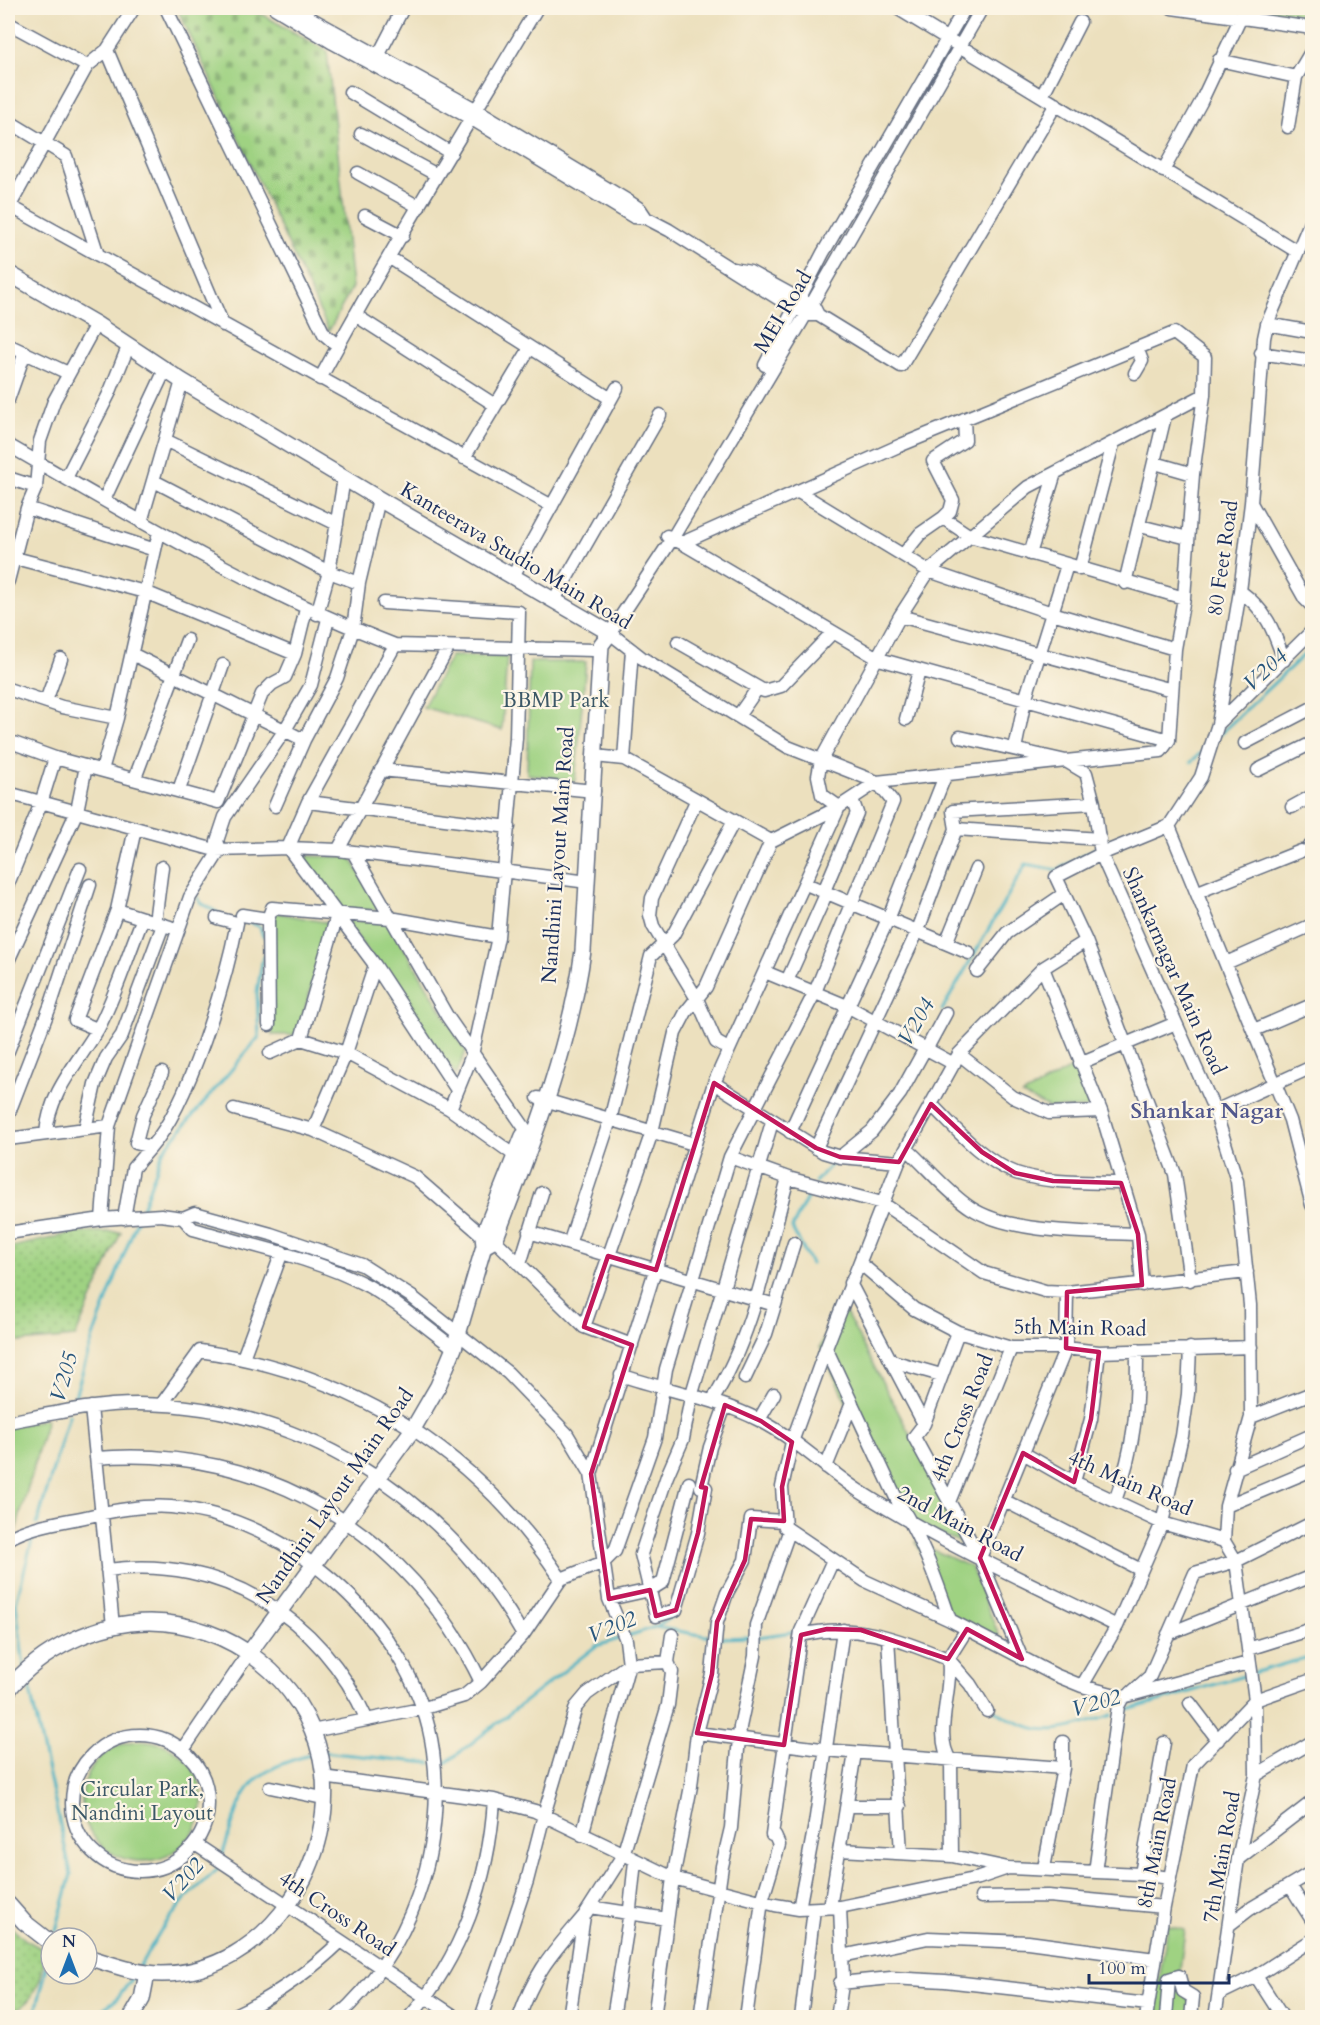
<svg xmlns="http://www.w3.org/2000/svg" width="1320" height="2025" font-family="Cardo,serif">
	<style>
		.grass { fill: url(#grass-dots); stroke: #5d8070; stroke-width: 1.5 }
		.cemetery { fill: url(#cemetery-stones); stroke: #5d8070; stroke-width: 1.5 }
		.green { fill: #9fd282; stroke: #5d8070; stroke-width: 1.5 }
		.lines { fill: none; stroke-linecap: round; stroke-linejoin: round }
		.stream { stroke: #46b2c4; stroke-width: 3 }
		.minor-casing { stroke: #646d80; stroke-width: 15 }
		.major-casing { stroke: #646d80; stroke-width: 18 }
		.minor { stroke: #fff; stroke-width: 12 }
		.major { stroke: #fff; stroke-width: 15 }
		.marked { fill: none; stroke: #c2185b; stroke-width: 4.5; stroke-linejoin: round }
		.labels { text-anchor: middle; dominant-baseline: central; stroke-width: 4.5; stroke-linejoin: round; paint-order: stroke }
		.street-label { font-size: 21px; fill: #1b2f5e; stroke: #fcf5e5 }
		.park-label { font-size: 21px; fill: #3c5867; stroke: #fcf5e5 }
		.water-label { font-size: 22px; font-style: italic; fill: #28567d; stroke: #fcf5e5 }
		.neighbourhood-label { font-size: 22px; font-weight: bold; fill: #52588d; stroke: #fcf5e5 }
	</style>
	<defs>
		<pattern id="grass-dots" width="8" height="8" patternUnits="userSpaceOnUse" patternTransform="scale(1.5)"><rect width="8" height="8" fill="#9fd282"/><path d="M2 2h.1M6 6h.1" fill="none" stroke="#81ab6e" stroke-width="1.8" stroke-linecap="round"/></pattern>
		<pattern id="cemetery-stones" width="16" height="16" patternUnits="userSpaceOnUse" patternTransform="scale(1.5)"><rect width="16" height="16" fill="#9fd282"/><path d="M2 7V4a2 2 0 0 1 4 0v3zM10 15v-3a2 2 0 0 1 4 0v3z" fill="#81ab6e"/></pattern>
	</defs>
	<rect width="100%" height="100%" fill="#fcf5e5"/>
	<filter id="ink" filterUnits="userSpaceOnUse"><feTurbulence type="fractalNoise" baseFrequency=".0167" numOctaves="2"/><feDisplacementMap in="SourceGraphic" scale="12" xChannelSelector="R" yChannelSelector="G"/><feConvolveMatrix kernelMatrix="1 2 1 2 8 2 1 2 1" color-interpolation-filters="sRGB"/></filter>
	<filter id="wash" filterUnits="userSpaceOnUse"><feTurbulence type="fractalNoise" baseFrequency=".008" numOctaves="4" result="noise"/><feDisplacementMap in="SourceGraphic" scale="24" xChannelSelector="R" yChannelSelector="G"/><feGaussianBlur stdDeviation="1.35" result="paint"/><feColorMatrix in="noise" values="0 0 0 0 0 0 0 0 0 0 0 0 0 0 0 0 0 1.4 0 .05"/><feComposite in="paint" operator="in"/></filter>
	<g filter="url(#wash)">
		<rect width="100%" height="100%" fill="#ece0be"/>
		<!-- grass -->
		<path class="grass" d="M78,1232H121L75,1337L8,1343V1248Z
			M8,1925L26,1940L44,1950C45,1979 33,2003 8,2017Z"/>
		<!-- cemetery -->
		<path class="cemetery" d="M177,8H251L327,51L352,287L329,331Z"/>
		<!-- green -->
		<path class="green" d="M1191,8H1312V24Z
			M451,656L507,657L502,730L423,707Z
			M530,662H586L575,781L527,774Z
			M300,856L350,857L382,910H338Z
			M274,912L329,923L298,1035H272L271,919Z
			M346,921H388L466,1051L456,1075Z
			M1075,1066L1096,1108H1049L1022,1095Z
			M839,1300L969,1546L901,1518L820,1347Z
			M47,1419L16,1530L8,1535V1427Z
			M916,1542L971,1567L1002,1643L953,1619Z
			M82 1801a60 60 0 1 1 120 0a60 60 0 1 1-120 0Z
			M1168,1926L1185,1930L1179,1976L1196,2017L1153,2018Z"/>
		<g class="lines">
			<!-- stream -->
			<path class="stream" d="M1220,734L1308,651
				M1191,762L1205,749
				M1102,845L1111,840
				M198,898L201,903L220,914
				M247,921L260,927L263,936
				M942,1010L1026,864L1057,870L1097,848
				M815,1182L837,1159
				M140,1214L163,1151L259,1037L257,992L263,957
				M811,1264L792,1228L812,1188
				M72,1406L93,1337L137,1220
				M37,1524L69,1415
				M657,1626L671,1617
				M628,1636L655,1627L712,1637
				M758,1637L799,1631
				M719,1638L751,1637
				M24,1667L16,1603L34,1533
				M1253,1673L1312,1656
				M27,1677L71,1874L54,1938
				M991,1708C1042,1740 1058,1732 1112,1715
				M1121,1712L1247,1675
				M323,1752L430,1763
				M436,1763H446L596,1646L622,1638
				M221,1859C243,1795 240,1772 314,1754
				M139,1967L161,1930L185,1899L217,1870L219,1865
				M31,2018L35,2015L51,1950
				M90,2018L117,1999L134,1976"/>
		</g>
	</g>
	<g filter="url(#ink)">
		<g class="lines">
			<!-- minor casing -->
			<g class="minor-casing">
				<path id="minor" d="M166,8L324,334L338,346
					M275,8L333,43L472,119L634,217L646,218L669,230L790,306L810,315H818
					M292,8L477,110L628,201L640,209L646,218
					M897,8L1298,252
					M982,8L802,321L672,539L610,633L642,658L788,747L877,782L1066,761
					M1172,8L1312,28
					M8,23L87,66
					M107,50L223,325
					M376,60L403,8
					M1219,60L1296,77
					M350,92L451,153
					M1042,96L1080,22
					M8,121L66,156L98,255
					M1288,127L1296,77L1312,50
					M361,134L437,175
					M1163,171L1201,102L1241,17
					M358,173L419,207
					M8,205L552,506
					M8,209L87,66L107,50L134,8
					M365,216L403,236
					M390,258L611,399
					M734,269L750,272L814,307L818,315L901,366L1056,104
					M355,315L495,405
					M1267,324L1312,332
					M8,345L68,373
					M1261,353L1312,361
					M765,365L823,253L965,8
					M1135,373L1142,361L1137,348
					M320,379C388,253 464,131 537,8
					M8,400L25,352
					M167,441L337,524
					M8,445C133,517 259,593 395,645
					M464,458L530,348
					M1155,463L1193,474
					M8,478L36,487
					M66,478L109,394L128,347
					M154,481L329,572L359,583
					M797,491L929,571L1052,613L1175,649
					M104,500L165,370
					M1251,503L1305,599L1312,606
					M27,508L155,550
					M943,518L950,511L953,500L933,461L965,440L964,419
					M141,522L182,381
					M1140,526L1188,538
					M667,536L682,543L901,445L1174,333L1205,357L1204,395L1193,474L1184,598L1175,649L1169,740L1161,751L1066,761L960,737
					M682,543L879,659L1169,740
					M1030,554L1055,473
					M903,555L920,534L943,518L970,536L1184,598
					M15,558L145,592L295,654
					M1080,569L1113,444
					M513,576L617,388
					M8,581L27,508L36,487L40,441L54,401L96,324
					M1125,583L1165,416
					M1240,591C1267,611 1273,629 1284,660
					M554,600L660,415
					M384,603L519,612L516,738L498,937L472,1055L450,1109
					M317,614L329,572L344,478
					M900,616L1172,690
					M678,642L764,691L781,686L832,633
					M632,650L624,759L771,841L839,807
					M132,654L304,740
					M8,689L62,707L117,718
					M46,701L61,659
					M738,716L757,689
					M906,719L919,671
					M1218,724L1312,631
					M8,741L55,758L218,802L262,694L272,684L285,677L295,654L306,609
					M1245,743L1312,708
					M1015,749L1025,700L1067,565
					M595,756L624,759
					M1066,761L1086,773L1094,803L1101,854L1215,1111L1237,1181L1250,1305L1251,1417L1226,1506L1224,1541L1236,1561L1255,1700L1256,1775L1238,1859L1215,2018
					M102,770L117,718L159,532
					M381,770L594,791
					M1258,770L1312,743
					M135,778L187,640
					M179,790L223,665
					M8,793L215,850L288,848L338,850L588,882
					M696,801L652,898L650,915L653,926L697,999L716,1042L723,1046
					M308,802L509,827
					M275,806L304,740L337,678L353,629L359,583L379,499
					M839,807L822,795L818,776L821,760L900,616L929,571L1028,487L1204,395
					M1292,807L1312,796
					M1169,826L1290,1120L1312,1205
					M956,829L1100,839
					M1310,846L1312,845
					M338,850L448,648
					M353,852L447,1016L526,1130
					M8,884L41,803L55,758
					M806,884L969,953
					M824,891L857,813L852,799
					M1198,892L1301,851
					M117,910L170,927
					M242,915L268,919
					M155,922L162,867
					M1086,941L1175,1174L1190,1280
					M946,943L976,869
					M8,961L77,811L86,766
					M1226,963L1312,925
					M1043,968L1101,1111L1138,1234L1142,1285
					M977,971L1007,933L1064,894
					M765,972L847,1006L954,1064
					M787,981L827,892
					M269,1025L268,919L272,908L390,918L498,937
					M97,1029L75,1020L117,910L135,829
					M1254,1030L1312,1005
					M301,1039L337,915
					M927,1048L946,1013
					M8,1051L80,869
					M270,1053L301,1039L346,1053L450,1109L520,1159
					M959,1054L1013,1097L1049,1113L1101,1111
					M1080,1063L1176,1023
					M162,1073L143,1115L136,1143L151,1147C189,1105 226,980 237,923L217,918
					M714,1083L823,1152L840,1157L899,1162
					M457,1090L375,965L288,848L308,802L395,645L594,650
					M538,1098L694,1144
					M931,1104C955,1128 983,1161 1016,1173C1049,1184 1087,1182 1121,1183
					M234,1109L313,1130L415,1177L483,1236
					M1215,1111L1312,1067
					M8,1115L51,1004L90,885
					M85,1129L95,1084L106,1058L122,1035L163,925
					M313,1130L346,1053L375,965
					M790,1132L889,917L945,776
					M46,1134C49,1092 78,1063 98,1029C116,995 128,954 143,918
					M8,1139L109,1126
					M816,1148L918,930L956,829L953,811L1094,803
					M907,1149C927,1167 949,1194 971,1208C1011,1234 1091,1232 1138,1234
					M730,1157L788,1178L882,1203L984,1273L1045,1291L1067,1292L1247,1272
					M840,1157L872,1131L900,1094L926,1047
					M124,1218L133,1168L151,1147
					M183,1218L193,1229C252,1246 313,1257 368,1286C398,1303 426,1327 454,1348
					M102,1219L109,1126L190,897L220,850L217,841L225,817L285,730L311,685L328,619
					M529,1232L775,1305
					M8,1233L102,1219L161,1215L183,1218L195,1213L271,1234L362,1265L412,1297L508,1373L535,1401L567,1434L591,1474L609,1599L626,1640L629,1664L582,1835
					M495,1240L584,1327L632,1345
					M569,1244L610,1120L651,956L673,935L734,821
					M860,1263L914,1309L958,1332L1011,1348H1066L1099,1352L1251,1347
					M520,1264L542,1193
					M850,1283L924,1424L914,1437L980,1558L1022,1659
					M584,1327L652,1132L675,1033L686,1012L706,987L771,841
					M826,1348L792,1442L782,1487L785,1527L865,1581L950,1620
					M243,1358L282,1252
					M892,1361L941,1375
					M621,1375C667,1391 716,1398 759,1420C795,1438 826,1469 859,1491C940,1543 1030,1583 1117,1626
					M745,1378L766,1334L794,1243
					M712,1401C755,1333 767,1254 788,1178
					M161,1405L200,1351C354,1374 475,1449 561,1579
					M91,1407L113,1626
					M1251,1417L1312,1393
					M759,1420L774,1394
					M8,1422C51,1414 93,1404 138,1404C300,1405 443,1495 523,1635
					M924,1424L958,1332
					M1023,1453L1074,1482L1162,1523L1224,1541
					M96,1458C264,1444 408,1531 481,1682
					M826,1467L852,1403
					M1235,1469L1312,1435
					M1074,1482L1091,1419L1099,1352
					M701,1487L710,1447L725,1406
					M706,1488L698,1533L676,1610L656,1616L641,1554L667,1476L683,1439L691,1397L772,1122
					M1005,1501L1141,1570
					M1115,1501C1136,1443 1137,1410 1137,1350
					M949,1502L1011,1348
					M1226,1506L1312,1470
					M8,1539C31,1525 63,1522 90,1516C116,1510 144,1505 171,1507C291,1517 417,1630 433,1751C446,1850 411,1951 336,2018
					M980,1558L1066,1348L1067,1292
					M107,1570C220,1554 322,1617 367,1720
					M609,1599L650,1590L663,1582L689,1483
					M1168,1634L1312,1576
					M801,1635C856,1622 897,1639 948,1659L967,1629
					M888,1638L901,1853
					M1248,1649L1312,1629
					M668,1662L672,1635
					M1248,1663L1123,1697L1082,1686L1055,1675L950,1620C936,1578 921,1537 897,1500L826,1348L899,1162L959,1054L1043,968L1086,941L1056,877L1101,854L1169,826L1201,777L1218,724L1240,591L1251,503L1264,338L1267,324L1312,218
					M1082,1686L1117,1626L1162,1523L1182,1436L1188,1394L1190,1348
					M1131,1693L1150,1676L1195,1573L1236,1561L1312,1523
					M1190,1703L1218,1740
					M312,1731L421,1709L464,1696L481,1682L523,1635L561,1579L604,1562L615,1551L655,1438L666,1369L730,1157L815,992L893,802L877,782L839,807L714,1083L591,1474
					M697,1733L837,1751L1063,1768
					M72 1803a68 68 0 1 1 136 0a68 68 0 1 1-136 0Z
					M183,1750L249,1653
					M1256,1775L1312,1742
					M323,1777L494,1800L535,1811L673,1878L775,1905L799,1909L840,1907L979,1878L1008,1868L1141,1874L1170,1878
					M270,1787L323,1798
					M847,1806H900
					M195,1844L457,2018
					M840,1850L952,1856L1008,1868
					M952,1856L951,1761C932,1736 954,1689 948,1659L970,1684L987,1711
					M1238,1859L1312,1802
					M1044,1868L1063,1768V1742
					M1095,1872L1118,1706L1123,1697
					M1141,1874L1164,1743
					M1291,1887L1312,1920
					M981,1897L1048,1896L1164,1907
					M590,1907L667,1919
					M830,1907L855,1753
					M799,1909L815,1824L843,1630
					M1229,1925L1250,1909L1312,1872
					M842,1956L928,1938L1028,1942L1155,1959
					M1256,1976L1283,2018
					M840,1983L891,1978L945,1981L1148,2004
					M1219,1994L1256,1976L1312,1940
					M228,2018C271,1999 308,1973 341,1941
					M409,2018C462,1957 489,1880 494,1800
					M481,2018L527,1881L544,1815L576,1707L587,1694L629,1664L668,1662L672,1672L668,1705L623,1855L584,1916L569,2018
					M519,2018C535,1971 552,1954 583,1917
					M613,2018L629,1918L635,1861
					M654,2018L673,1878L691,1786L697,1733L712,1674L717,1622L727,1593L745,1560L751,1519L784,1521
					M700,2018L722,1866L731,1828L740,1727L755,1656L756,1625L789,1532
					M746,2018L762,1901L779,1845L775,1836L772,1835L801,1631L833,1560
					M801,2018L814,1909
					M837,2018L843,1978L840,1907
					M1146,2018L1164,1907L1193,1765L1255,1700L1312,1680
					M1166,2018L1169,1979L1179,1976L1183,1991L1193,1997L1191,2018"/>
			</g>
			<!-- major casing -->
			<g class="major-casing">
				<path id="major" d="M8,273L96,324L182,381L379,499L610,633L601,645L583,951C569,1052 531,1145 495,1240L484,1246
					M249,1653L413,1429L438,1386L454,1348L484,1246L483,1236L523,1136
					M8,1690C41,1649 97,1622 150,1622C230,1623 304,1679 321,1758C342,1858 268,1973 162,1974C136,1974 111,1964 87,1957
					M8,1904L24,1922L51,1943
					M131,2018L142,1999L147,1973"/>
			</g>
			<!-- minor -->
			<use href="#minor" class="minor"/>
			<!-- major -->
			<use href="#major" class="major"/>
		</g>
	</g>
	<!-- marked area -->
	<path class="marked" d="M714,1083L816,1148L840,1157L899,1162L931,1104L982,1152L1015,1173L1053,1181L1121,1183L1138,1234L1142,1285L1067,1292L1066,1348L1099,1352L1091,1419L1074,1482L1023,1453L980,1558L1022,1659L967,1629L948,1659L861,1630L827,1629L801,1635L784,1745L697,1733L712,1674L717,1622L745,1560L751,1519L784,1521L782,1487L792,1442L761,1421L725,1405L701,1487L706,1488L698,1533L676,1610L656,1616L650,1590L609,1599L591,1474L632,1345L584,1327L585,1323L608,1256L656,1270Z"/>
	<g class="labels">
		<!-- street labels -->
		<g class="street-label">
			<text transform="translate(783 312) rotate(-59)">MEI Road</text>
			<text transform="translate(516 556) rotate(31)">Kanteerava Studio Main Road</text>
			<text transform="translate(1223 558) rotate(-82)">80 Feet Road</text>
			<text transform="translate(558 855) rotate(-86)">Nandhini Layout Main Road</text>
			<text transform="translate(1174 971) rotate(66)">Shankarnagar Main Road</text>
			<text transform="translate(1080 1328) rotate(1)">5th Main Road</text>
			<text transform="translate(962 1418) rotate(-68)">4th Cross Road</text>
			<text transform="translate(1130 1483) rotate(24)">4th Main Road</text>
			<text transform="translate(335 1496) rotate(-55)">Nandhini Layout Main Road</text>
			<text transform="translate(960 1524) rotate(28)">2nd Main Road</text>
			<text transform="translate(1157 1843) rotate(-79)">8th Main Road</text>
			<text transform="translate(1222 1857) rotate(-80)">7th Main Road</text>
			<text transform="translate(337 1914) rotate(34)">4th Cross Road</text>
		</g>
		<!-- park labels -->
		<g class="park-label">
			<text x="556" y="700">BBMP Park</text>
			<text x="142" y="1789">Circular Park,<tspan x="142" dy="24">Nandini Layout</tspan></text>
		</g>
		<!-- water labels -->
		<g class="water-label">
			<text transform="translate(1265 670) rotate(-43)">V204</text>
			<text transform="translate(916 1022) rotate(-60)">V204</text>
			<text transform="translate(64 1377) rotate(-74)">V205</text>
			<text transform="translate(612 1627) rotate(-22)">V202</text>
			<text transform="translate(1096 1703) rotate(-16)">V202</text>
			<text transform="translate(183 1880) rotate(-48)">V202</text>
		</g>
		<!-- neighbourhood labels -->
		<g class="neighbourhood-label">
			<text x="1207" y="1111">Shankar Nagar</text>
		</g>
	</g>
	<!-- margin -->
	<rect width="1320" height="2025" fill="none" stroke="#fcf5e5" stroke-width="30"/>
	<!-- north arrow -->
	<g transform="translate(69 1956)"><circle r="28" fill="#fcf5e5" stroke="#a2a6af" stroke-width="1.5"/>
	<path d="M0-4.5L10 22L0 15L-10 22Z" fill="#1f6fb2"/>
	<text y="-9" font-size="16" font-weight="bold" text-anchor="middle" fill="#1b2f5e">N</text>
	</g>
	<!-- scale -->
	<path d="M1089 1974v9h140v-9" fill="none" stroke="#1b2f5e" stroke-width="3"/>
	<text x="1098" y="1974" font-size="18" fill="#1b2f5e" stroke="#fcf5e5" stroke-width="4.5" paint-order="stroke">100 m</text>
</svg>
